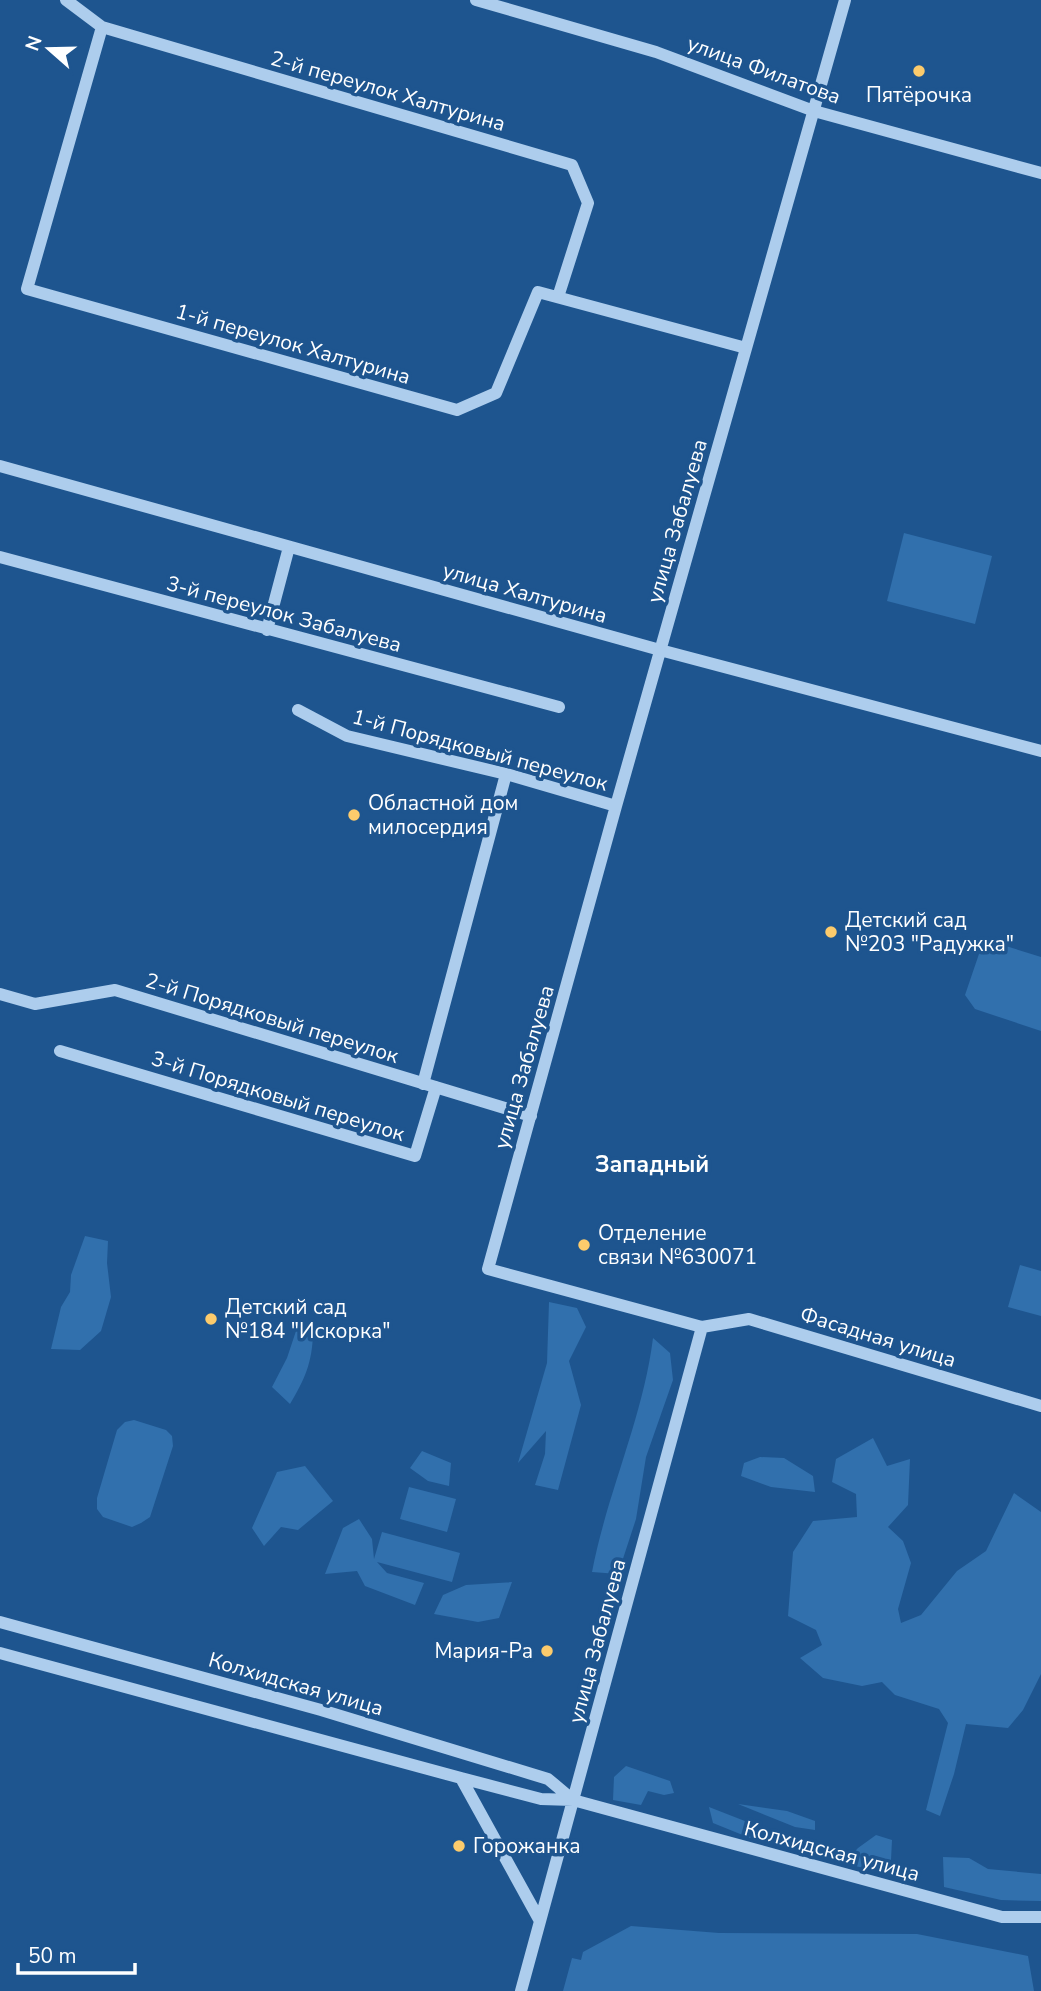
<svg xmlns="http://www.w3.org/2000/svg" width="1041" height="1991" font-family="'Nunito Sans',sans-serif">
	<style>
		.green { fill: #3170ad }
		.lines { fill: none; stroke-linecap: round; stroke-linejoin: round }
		.minor { stroke: #adcded; stroke-width: 12 }
		.poi-dot { fill: #fccb6c; stroke: #1e558f; stroke-width: 2.5 }
		.labels { text-anchor: middle; dominant-baseline: central; stroke-width: 7; stroke-linejoin: round; paint-order: stroke }
		.street-label { font-size: 21px; fill: #fff; stroke: #1e558f }
		.poi-label { font-size: 21px; fill: #fff; stroke: #1e558f; text-anchor: start }
		.neighbourhood-label { font-size: 23px; font-weight: bold; fill: #fff; stroke: #1e558f }
	</style>
	<rect width="100%" height="100%" fill="#1e558f"/>
	<!-- green -->
	<path class="green" d="M904,533L992,556L975,624L887,601Z
		M996,943L1041,957V1031L975,1009L965,995L980,951Z
		M85,1236L108,1241L107,1263L111,1297L101,1331L80,1350L51,1349L61,1307L70,1292L71,1275Z
		M1020,1265L1041,1271V1316L1008,1307Z
		M549,1302L577,1308L586,1327L569,1361L581,1405L558,1490L535,1485L545,1454L546,1431L518,1463L547,1363Z
		M299,1322L313,1334C312,1363 305,1379 290,1404L272,1387L287,1358Z
		M653,1338L670,1353L673,1380L646,1457L636,1519L618,1574L592,1572C607,1493 643,1418 653,1338Z
		M134,1420L166,1430L172,1436L173,1446L150,1517L141,1523L132,1527L103,1517L97,1509V1498L117,1430L125,1422Z
		M873,1438L887,1466L910,1459L908,1505L888,1527L903,1541L911,1563L898,1609L901,1623L921,1615L957,1571L986,1551L1014,1493L1041,1512V1674L1023,1710L1008,1728L966,1724L954,1774L940,1816L926,1810L948,1723L939,1709L895,1695L882,1682L862,1686L823,1678L800,1658L822,1645L816,1630L788,1616L793,1552L813,1521L857,1517L856,1494L832,1482L836,1459Z
		M422,1451L451,1463L449,1486L428,1481L410,1468Z
		M760,1457L784,1458L813,1476L815,1492L771,1487L741,1476L744,1463Z
		M305,1466L333,1501L298,1530L281,1527L264,1546L252,1528L277,1472Z
		M409,1487L456,1499L447,1532L400,1519Z
		M359,1519L372,1539L374,1559L382,1532L460,1553L452,1582L377,1562L387,1573L424,1583L415,1605L365,1586L357,1571L325,1574L343,1528Z
		M512,1582L499,1618L478,1622L434,1614L443,1595L466,1585Z
		M626,1766L670,1781L674,1793L664,1795L648,1791L641,1805L613,1800L614,1777Z
		M738,1804L787,1811L815,1821V1830L795,1827Z
		M709,1807L773,1832L777,1841L750,1838L713,1823Z
		M876,1835L892,1840L891,1860L871,1870L844,1863L858,1848Z
		M943,1857L969,1858L988,1869L1041,1874V1901L1001,1900L944,1887Z
		M631,1926L719,1933L917,1934L1028,1956L1034,1991H563L572,1958L581,1960L583,1952Z"/>
	<g class="lines">
		<!-- minor -->
		<path class="minor" d="M66,0L102,27L572,165L588,203L558,297
			M476,0L656,52L814,111L1041,173
			M845,0L616,806L488,1269L702,1327L749,1319L1041,1406
			M102,27L27,289L457,410L496,393L538,292L746,348
			M0,466L660,650L1041,751
			M0,557L559,707
			M267,630L289,547
			M298,710L347,736L506,774L616,806
			M0,994L35,1004L115,990L531,1116
			M60,1051L415,1156L436,1087
			M423,1084L506,774
			M0,1622L321,1710L548,1779L573,1800
			M0,1653L461,1778L541,1799L573,1800L1002,1917H1041
			M461,1778L540,1921
			M521,1991L702,1327"/>
	</g>
	<!-- markers -->
	<g class="poi-dot">
		<circle cx="919" cy="71" r="7"/>
		<circle cx="354" cy="815" r="7"/>
		<circle cx="831" cy="932" r="7"/>
		<circle cx="584" cy="1245" r="7"/>
		<circle cx="211" cy="1319" r="7"/>
		<circle cx="547" cy="1651" r="7"/>
		<circle cx="459" cy="1846" r="7"/>
	</g>
	<g class="labels">
		<!-- street labels -->
		<g class="street-label">
			<text transform="translate(764 70) rotate(20)">улица Филатова</text>
			<text transform="translate(388 91) rotate(16)">2-й переулок Халтурина</text>
			<text transform="translate(293 344) rotate(16)">1-й переулок Халтурина</text>
			<text transform="translate(677 521) rotate(-74)">улица Забалуева</text>
			<text transform="translate(525 593) rotate(16)">улица Халтурина</text>
			<text transform="translate(284 614) rotate(15)">3-й переулок Забалуева</text>
			<text transform="translate(480 750) rotate(15)">1-й Порядковый переулок</text>
			<text transform="translate(272 1018) rotate(17)">2-й Порядковый переулок</text>
			<text transform="translate(524 1067) rotate(-74)">улица Забалуева</text>
			<text transform="translate(278 1096) rotate(17)">3-й Порядковый переулок</text>
			<text transform="translate(878 1337) rotate(17)">Фасадная улица</text>
			<text transform="translate(597 1641) rotate(-75)">улица Забалуева</text>
			<text transform="translate(296 1684) rotate(16)">Колхидская улица</text>
			<text transform="translate(832 1851) rotate(15)">Колхидская улица</text>
		</g>
		<!-- poi labels -->
		<g class="poi-label">
			<text x="919" y="95" text-anchor="middle">Пятёрочка</text>
			<text x="368" y="803">Областной дом<tspan x="368" dy="24">милосердия</tspan></text>
			<text x="845" y="920">Детский сад<tspan x="845" dy="24">№203 "Радужка"</tspan></text>
			<text x="598" y="1233">Отделение<tspan x="598" dy="24">связи №630071</tspan></text>
			<text x="225" y="1307">Детский сад<tspan x="225" dy="24">№184 "Искорка"</tspan></text>
			<text x="533" y="1651" text-anchor="end">Мария-Ра</text>
			<text x="473" y="1846">Горожанка</text>
		</g>
		<!-- neighbourhood labels -->
		<g class="neighbourhood-label">
			<text x="652" y="1164">Западный</text>
		</g>
	</g>
	<!-- north arrow -->
	<g transform="translate(49 49) rotate(290)" stroke="#1e558f" stroke-width="5" paint-order="stroke">
	<path d="M0-5L12 26L0 18L-12 26Z" fill="#ffffff"/>
	<text y="-10" font-size="19" font-weight="bold" text-anchor="middle" fill="#ffffff">N</text>
	</g>
	<!-- scale -->
	<path d="M18 1963v10h117v-10" fill="none" stroke="#ffffff" stroke-width="3.5"/>
	<text x="28" y="1963" font-size="21" fill="#ffffff" stroke="#1e558f" stroke-width="5" paint-order="stroke">50 m</text>
</svg>
